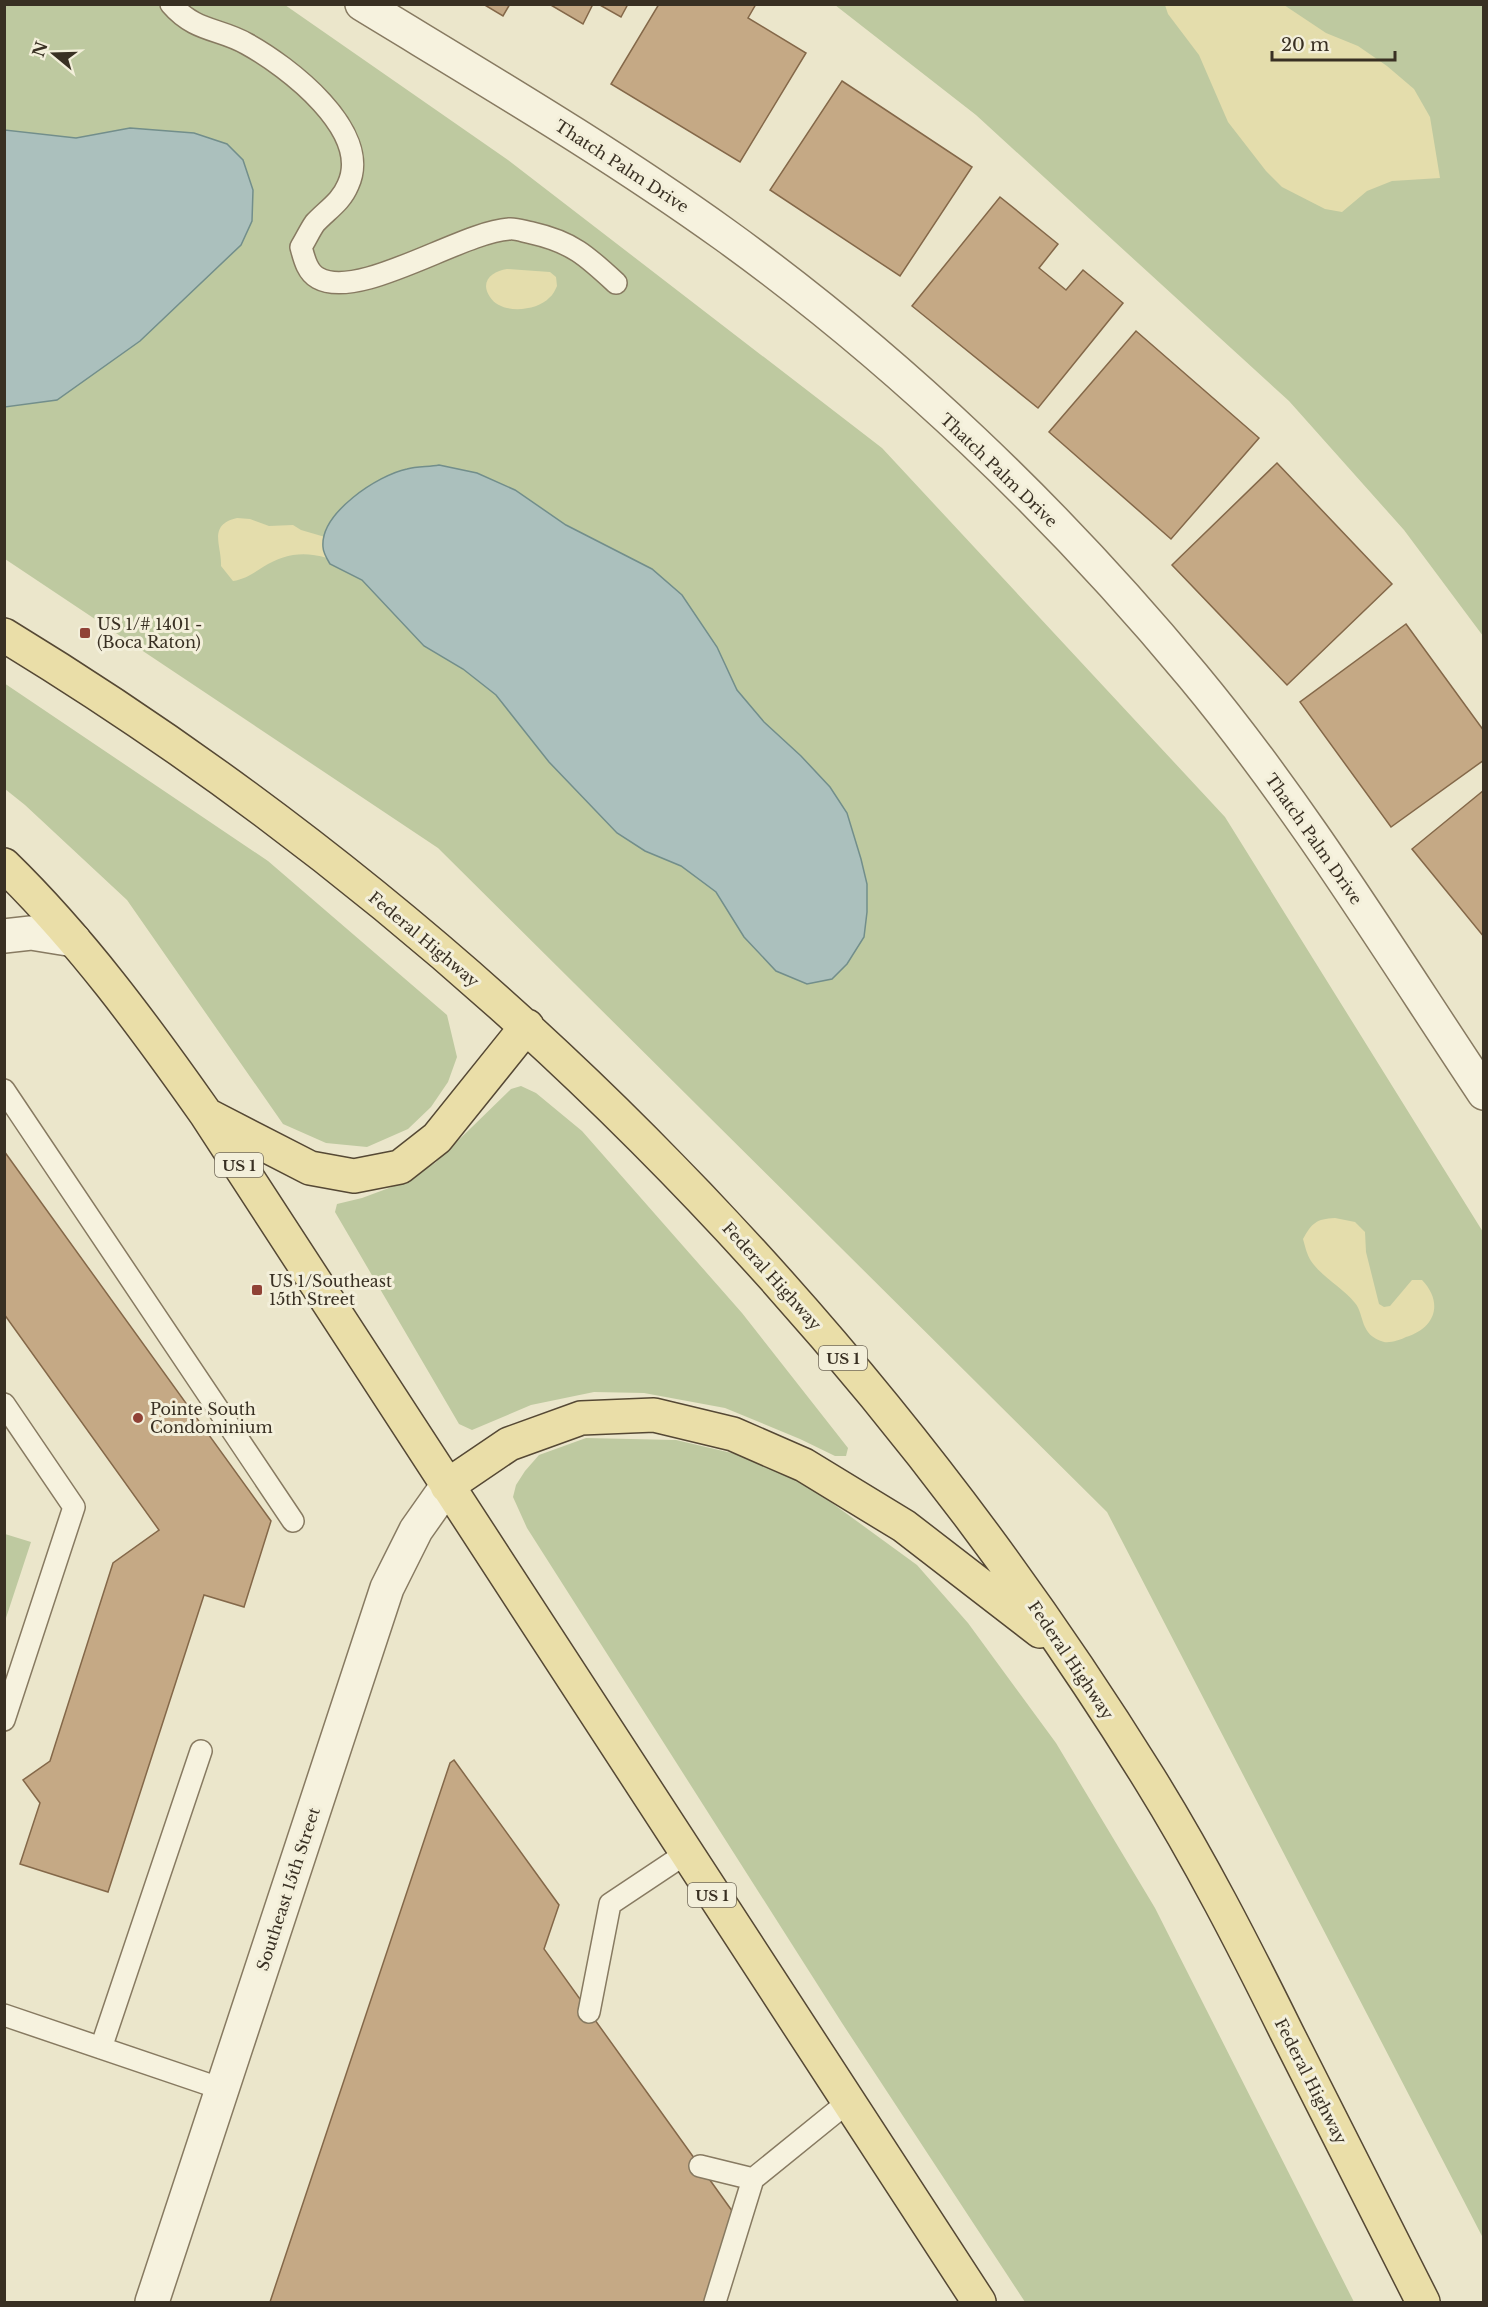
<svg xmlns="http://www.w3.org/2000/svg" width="1488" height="2307" font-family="'Libre Baskerville',serif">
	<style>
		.green { fill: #bec9a0 }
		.sand { fill: #e4ddac }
		.water { fill: #abc0bd; stroke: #728e8b; stroke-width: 1.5 }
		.building { fill: #c5a985; stroke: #846849; stroke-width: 1.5 }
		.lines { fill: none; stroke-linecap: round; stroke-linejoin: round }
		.service-casing { stroke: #877a61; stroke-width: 24 }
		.minor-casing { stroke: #877a61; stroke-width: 36 }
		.primary-casing { stroke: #554834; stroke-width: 36 }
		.service { stroke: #f6f2de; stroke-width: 21 }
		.minor { stroke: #f6f2de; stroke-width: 33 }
		.primary { stroke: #eadea8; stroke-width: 33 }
		.poi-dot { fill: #904236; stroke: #f3efda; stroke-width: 2 }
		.labels { text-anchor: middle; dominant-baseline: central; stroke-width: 6; stroke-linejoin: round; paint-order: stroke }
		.shield { fill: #f3efda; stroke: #71695a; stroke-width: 1.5 }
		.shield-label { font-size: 15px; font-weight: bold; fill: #393023 }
		.street-label { font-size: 16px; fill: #393023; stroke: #f3efda }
		.poi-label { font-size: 16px; fill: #393023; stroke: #f3efda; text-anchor: start }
	</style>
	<rect width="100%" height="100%" fill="#ebe6cb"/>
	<!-- green -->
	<path class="green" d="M4,5H285L508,160L882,448L1225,817L1483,1232V2238L1107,1512L438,848L5,559Z
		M835,5H1483V636L1404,530L1289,401L976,115Z
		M4,683L268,861L447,1015L457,1057L448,1082L431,1107L408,1129L367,1147L326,1143L283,1124L127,900L25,805L5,789Z
		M521,1086L536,1093L582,1131L742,1313L848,1448L846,1456H835L800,1439L725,1408L644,1393L594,1392L531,1405L472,1430L459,1424L335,1212L337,1204L362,1198L397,1185L435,1163L511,1089Z
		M586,1438L676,1440L753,1458L810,1487L917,1565L968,1623L1056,1743L1155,1908L1354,2302H1025L842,2023L527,1528L513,1497L516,1485L525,1471L539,1455Z
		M5,1534L31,1542L5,1621L4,1534Z"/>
	<!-- sand -->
	<path class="sand" d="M1165,5H1284L1326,33L1358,46L1387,66L1414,89L1430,117L1440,178L1392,181L1367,191L1342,212L1325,209L1282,187L1266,171L1228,122L1199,55L1168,14Z
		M507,269L550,272L556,277L557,286C555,290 553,295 549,298C537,311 501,315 490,297C479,281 493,271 507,269Z
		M237,518L250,519L269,526L293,525L301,530L325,537L323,546L327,558C303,551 284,554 263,567C252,574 245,579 233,581L221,566C222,546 207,525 237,518Z
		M1335,1218L1355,1222L1365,1232L1366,1252L1379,1304L1384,1307L1390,1306L1412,1280H1422C1444,1303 1435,1328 1406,1337C1400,1340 1391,1343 1384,1342C1359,1335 1365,1315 1355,1303C1342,1287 1323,1278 1311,1261C1307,1255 1305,1246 1303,1239C1312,1223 1316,1219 1335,1218Z"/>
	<!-- water -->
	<path class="water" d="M130,128L194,133L227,144L243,160L253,190L252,221L241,245L140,341L57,400L5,407V130L76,138Z
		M439,465L477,473L515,490L566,525L652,569L682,595L717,647L737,690L764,722L801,756L830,787L847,813L861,859L867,884V912L864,937L847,964L832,979L807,984L776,971L744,937L716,892L681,866L645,851L617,833L549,762L496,695L463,669L424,646L362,580L330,564C327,559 323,552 323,547C320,513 378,475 407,469C417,466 429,467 439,465Z"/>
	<!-- building -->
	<path class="building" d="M483,4H510L503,16Z
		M549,4H593L583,24Z
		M598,4H628L621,17Z
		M659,4H756L748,18L806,53L740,162L611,84Z
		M842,81L972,167L900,276L770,190Z
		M1000,197L1058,244L1039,268L1066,290L1083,270L1123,303L1038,408L912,306Z
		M1136,331L1259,438L1171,539L1049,432Z
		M1277,463L1392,584L1287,685L1172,565Z
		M1406,624L1484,731V760L1391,827L1300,702Z
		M1484,790V937L1412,849Z
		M4,1151L271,1521L244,1607L204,1595L108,1892L20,1864L40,1803L23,1780L50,1761L113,1563L159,1530L4,1314Z
		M454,1760L559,1905L544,1949L735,2215L706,2302H270L450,1763Z"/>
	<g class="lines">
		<!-- service casing -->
		<g class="service-casing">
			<path id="service" d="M171,4C195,32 219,28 247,44C287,66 373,131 348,185C341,202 327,210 315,223C310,230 306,239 301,247C304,258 307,272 318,278C359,301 461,232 509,229C516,228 525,232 532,233C572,242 587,256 616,283
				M4,1090L293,1521
				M4,1404L74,1507L4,1720
				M589,2012L610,1904L685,1854
				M4,2015L222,2089
				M101,2048L201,1751
				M700,2166L753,2179L848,2102
				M715,2302L753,2179"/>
		</g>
		<!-- minor casing -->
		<g class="minor-casing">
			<path id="minor" d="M362,4C485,79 608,151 725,235C897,359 1057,512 1193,676C1301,806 1390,952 1484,1093
				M4,936L31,933L74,940
				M152,2302L387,1588L416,1530L447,1486"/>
		</g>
		<!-- primary casing -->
		<g class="primary-casing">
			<path id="primary" d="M4,635C469,918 862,1316 1149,1778C1200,1860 1244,1946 1287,2033C1333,2123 1378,2213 1423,2302
				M4,865C81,940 144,1026 206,1114L979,2302
				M207,1115L310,1168L354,1176L400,1167L437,1138L527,1026
				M447,1486L509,1444L581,1418L654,1415L733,1434L804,1465L904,1526L1040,1631"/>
		</g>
		<!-- service -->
		<use href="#service" class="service"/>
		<!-- minor -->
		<use href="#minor" class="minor"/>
		<!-- primary -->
		<use href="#primary" class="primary"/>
	</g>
	<!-- markers -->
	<g class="poi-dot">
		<rect x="79" y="627" width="12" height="12" rx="3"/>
		<rect x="251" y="1284" width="12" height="12" rx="3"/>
		<circle cx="138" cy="1418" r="6"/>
	</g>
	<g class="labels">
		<!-- shield labels -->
		<g class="shield">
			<rect x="215" y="1153" width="48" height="24" rx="4.5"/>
			<rect x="819" y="1346" width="48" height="24" rx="4.5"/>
			<rect x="688" y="1883" width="48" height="24" rx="4.5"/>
		</g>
		<g class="shield-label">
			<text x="239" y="1165">US 1</text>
			<text x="843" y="1358">US 1</text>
			<text x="712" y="1895">US 1</text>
		</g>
		<!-- street labels -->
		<g class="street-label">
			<text transform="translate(622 166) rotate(33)">Thatch Palm Drive</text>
			<text transform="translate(999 470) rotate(44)">Thatch Palm Drive</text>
			<text transform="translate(1314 839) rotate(55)">Thatch Palm Drive</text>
			<text transform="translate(424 939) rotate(40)">Federal Highway</text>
			<text transform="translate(772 1276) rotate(48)">Federal Highway</text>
			<text transform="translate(1071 1660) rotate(56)">Federal Highway</text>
			<text transform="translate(288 1889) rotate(-72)">Southeast 15th Street</text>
			<text transform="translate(1311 2081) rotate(63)">Federal Highway</text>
		</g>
		<!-- poi labels -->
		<g class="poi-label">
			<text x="97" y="624">US 1/# 1401 -<tspan x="97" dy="18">(Boca Raton)</tspan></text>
			<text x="269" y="1281">US 1/Southeast<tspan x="269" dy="18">15th Street</tspan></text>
			<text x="150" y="1409">Pointe South<tspan x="150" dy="18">Condominium</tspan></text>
		</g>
	</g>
	<!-- border -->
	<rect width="1488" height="2307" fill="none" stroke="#393023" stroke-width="12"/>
	<!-- north arrow -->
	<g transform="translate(54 54) rotate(289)" stroke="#f3efda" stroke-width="4.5" paint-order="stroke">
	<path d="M0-4.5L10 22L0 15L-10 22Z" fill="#393023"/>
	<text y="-9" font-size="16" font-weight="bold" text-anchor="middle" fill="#393023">N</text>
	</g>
	<!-- scale -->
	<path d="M1272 51v9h123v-9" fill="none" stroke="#393023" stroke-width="3"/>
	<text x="1281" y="51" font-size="18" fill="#393023" stroke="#f3efda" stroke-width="4.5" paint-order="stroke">20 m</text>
</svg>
